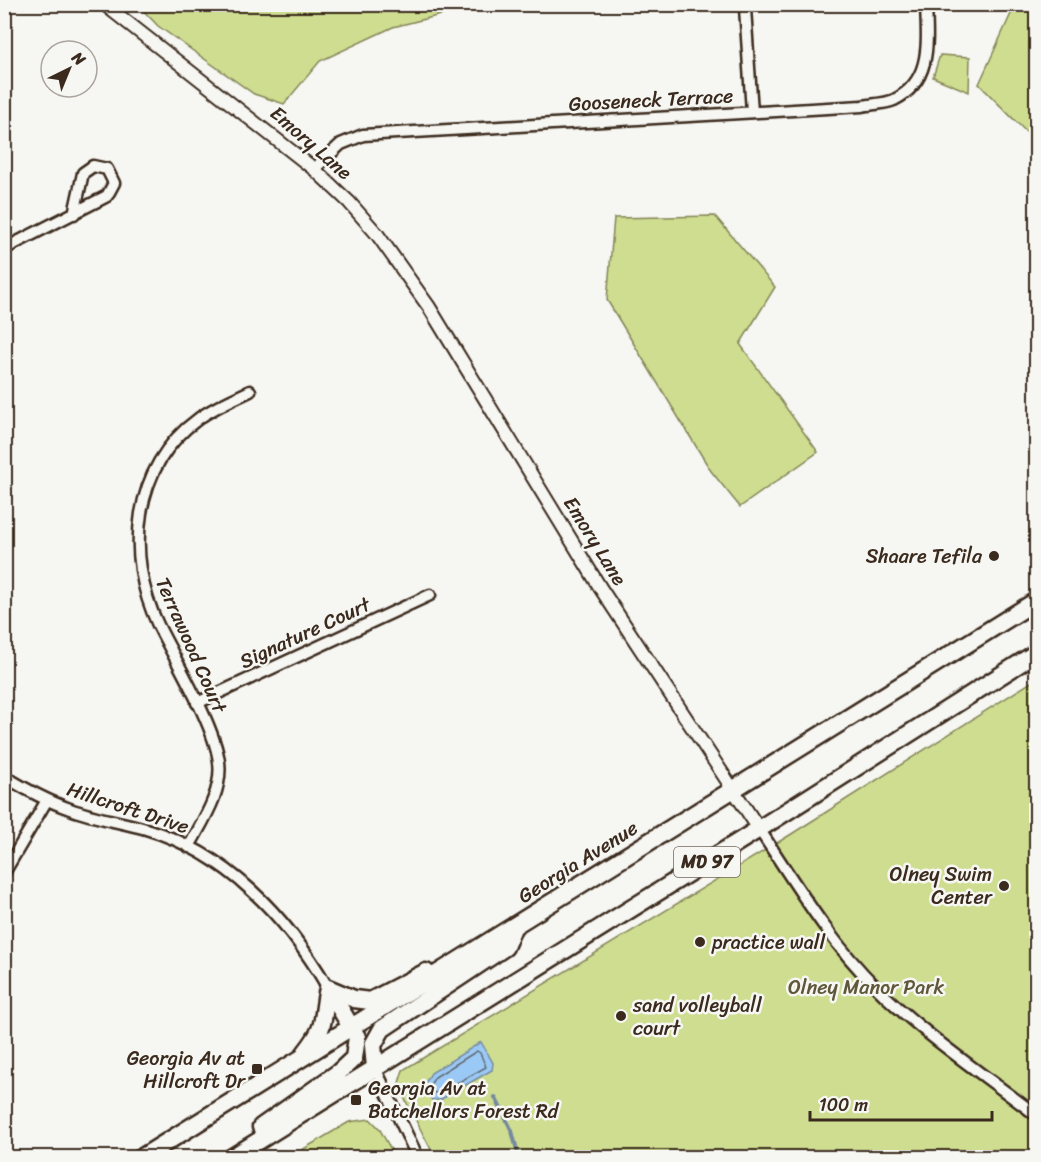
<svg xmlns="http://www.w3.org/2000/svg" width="1041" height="1162" font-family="Sriracha,sans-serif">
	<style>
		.green { fill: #cedd90; stroke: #848457; stroke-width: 1.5 }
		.water { fill: #9bc9f6; stroke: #7589a0; stroke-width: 1.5 }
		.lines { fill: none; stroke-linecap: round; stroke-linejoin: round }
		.shore { stroke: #616a74; stroke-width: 1.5 }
		.stream { stroke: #7589a0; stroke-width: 4 }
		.minor-casing { stroke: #3b2a1e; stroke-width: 15 }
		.tertiary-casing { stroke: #3b2a1e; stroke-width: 16 }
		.primary-casing { stroke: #3b2a1e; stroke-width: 21 }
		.minor { stroke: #f6f6f2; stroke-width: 10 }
		.tertiary { stroke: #f6f6f2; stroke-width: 12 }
		.primary { stroke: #f6f6f2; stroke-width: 16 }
		.poi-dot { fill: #3b2a1e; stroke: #f6f6f2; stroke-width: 2 }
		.labels { text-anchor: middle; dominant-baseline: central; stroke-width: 5; stroke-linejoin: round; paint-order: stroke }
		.shield { fill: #f6f6f2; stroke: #73675e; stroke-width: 1.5 }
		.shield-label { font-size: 18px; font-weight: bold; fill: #3b2a1e }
		.street-label { font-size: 20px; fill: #3b2a1e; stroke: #f6f6f2 }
		.poi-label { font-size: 20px; fill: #3b2a1e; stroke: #f6f6f2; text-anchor: end }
		.park-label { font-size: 20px; fill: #60573a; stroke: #f6f6f2 }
	</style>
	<rect width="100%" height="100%" fill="#f6f6f2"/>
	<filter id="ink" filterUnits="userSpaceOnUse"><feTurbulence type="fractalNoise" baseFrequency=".0167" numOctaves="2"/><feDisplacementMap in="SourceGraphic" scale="12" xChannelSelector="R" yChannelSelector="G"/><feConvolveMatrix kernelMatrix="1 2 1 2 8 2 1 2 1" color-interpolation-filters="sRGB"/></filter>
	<g filter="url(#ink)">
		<!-- green -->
		<path class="green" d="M138,5H481L393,27L320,61L284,104L254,94L158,26Z
			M1015,5H1036V142L979,84Z
			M940,55L970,57L969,92L933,77Z
			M715,216L775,287L740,344L818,452L740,507L711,471L607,300L614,218Z
			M1036,679V1157H435L398,1086L403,1070L790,835Z
			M370,1119L379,1128L395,1157H290L349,1122Z"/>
		<!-- water -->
		<path class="water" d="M481,1042L493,1063L492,1070L440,1100H432L423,1087L431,1073Z"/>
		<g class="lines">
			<!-- shore -->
			<path class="shore" d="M477,1051L480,1053L486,1067L439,1093H434L430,1085L435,1077Z"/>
			<!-- stream -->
			<path class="stream" d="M495,1097L512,1131L519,1158"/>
			<!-- minor casing -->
			<g class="minor-casing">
				<path id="minor" d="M745,8L752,112
					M314,169L341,144L363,135L862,106C872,104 885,104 894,100C933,81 927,40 926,4
					M4,249L107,196L114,183L107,169L93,166L83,173L74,214
					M197,703L430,595
					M4,776C25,789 47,801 70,809C94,818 121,822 146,829C227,853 287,917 328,988
					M759,829C795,883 829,941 876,987C924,1035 983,1074 1036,1115
					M189,847C202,822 223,792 219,762C215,726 175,660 158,625C125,556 132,467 198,419C214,407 232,400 250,391
					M4,873L47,800
					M375,1068L418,1158"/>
			</g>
			<!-- tertiary casing -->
			<g class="tertiary-casing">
				<path id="tertiary" d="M104,4L314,169L349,202L377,234L429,307L601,589L759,829"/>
			</g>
			<!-- primary casing -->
			<g class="primary-casing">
				<path id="primary" d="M328,988L354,999L370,1001L426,972
					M305,1053C328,1024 321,1021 328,988
					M375,1068L373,1045L382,1029L505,947L513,928
					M261,1127L339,1072L354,1058L357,1037L328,988
					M141,1158L1036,601
					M231,1158L759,829L1036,653"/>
			</g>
			<!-- minor -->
			<use href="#minor" class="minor"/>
			<!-- tertiary -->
			<use href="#tertiary" class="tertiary"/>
			<!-- primary -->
			<use href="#primary" class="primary"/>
		</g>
	</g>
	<!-- markers -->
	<g class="poi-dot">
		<circle cx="994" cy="556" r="6"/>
		<circle cx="1004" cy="886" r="6"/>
		<circle cx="700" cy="942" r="6"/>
		<circle cx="621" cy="1016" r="6"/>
		<rect x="251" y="1063" width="12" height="12" rx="3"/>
		<rect x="350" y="1094" width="12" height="12" rx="3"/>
	</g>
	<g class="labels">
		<!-- shield labels -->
		<rect class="shield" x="674" y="847" width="66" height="30" rx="4.5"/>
		<g class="shield-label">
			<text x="707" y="862">MD 97</text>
		</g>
		<!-- street labels -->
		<g class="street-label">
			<text transform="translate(651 100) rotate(-3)">Gooseneck Terrace</text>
			<text transform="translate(311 143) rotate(41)">Emory Lane</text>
			<text transform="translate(595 541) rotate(58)">Emory Lane</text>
			<text transform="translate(305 633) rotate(-25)">Signature Court</text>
			<text transform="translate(191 645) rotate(66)">Terrawood Court</text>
			<text transform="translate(128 808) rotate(18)">Hillcroft Drive</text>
			<text transform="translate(578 862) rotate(-32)">Georgia Avenue</text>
		</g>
		<!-- poi labels -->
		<g class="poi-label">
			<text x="982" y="556">Shaare Tefila</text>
			<text x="992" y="874">Olney Swim<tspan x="992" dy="23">Center</tspan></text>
			<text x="712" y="942" text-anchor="start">practice wall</text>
			<text x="633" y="1005" text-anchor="start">sand volleyball<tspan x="633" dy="23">court</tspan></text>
			<text x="245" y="1058">Georgia Av at<tspan x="245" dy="23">Hillcroft Dr</tspan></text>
			<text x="368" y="1088" text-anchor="start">Georgia Av at<tspan x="368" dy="23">Batchellors Forest Rd</tspan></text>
		</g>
		<!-- park labels -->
		<g class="park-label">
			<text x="866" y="987">Olney Manor Park</text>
		</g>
	</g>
	<!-- margin -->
	<rect width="1041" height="1162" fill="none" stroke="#f6f6f2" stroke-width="24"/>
	<rect x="12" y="12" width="1017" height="1138" fill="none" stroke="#3b2a1e" stroke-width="2" filter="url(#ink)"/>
	<!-- north arrow -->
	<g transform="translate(69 69) rotate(43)"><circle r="28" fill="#f6f6f2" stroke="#aba49d" stroke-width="1.5"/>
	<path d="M0-4.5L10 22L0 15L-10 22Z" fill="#3b2a1e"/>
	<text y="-9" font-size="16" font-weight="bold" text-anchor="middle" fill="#3b2a1e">N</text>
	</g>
	<!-- scale -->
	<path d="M810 1111v9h182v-9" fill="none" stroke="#3b2a1e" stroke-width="3"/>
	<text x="819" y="1111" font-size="18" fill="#3b2a1e" stroke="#f6f6f2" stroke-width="4.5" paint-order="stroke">100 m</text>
</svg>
